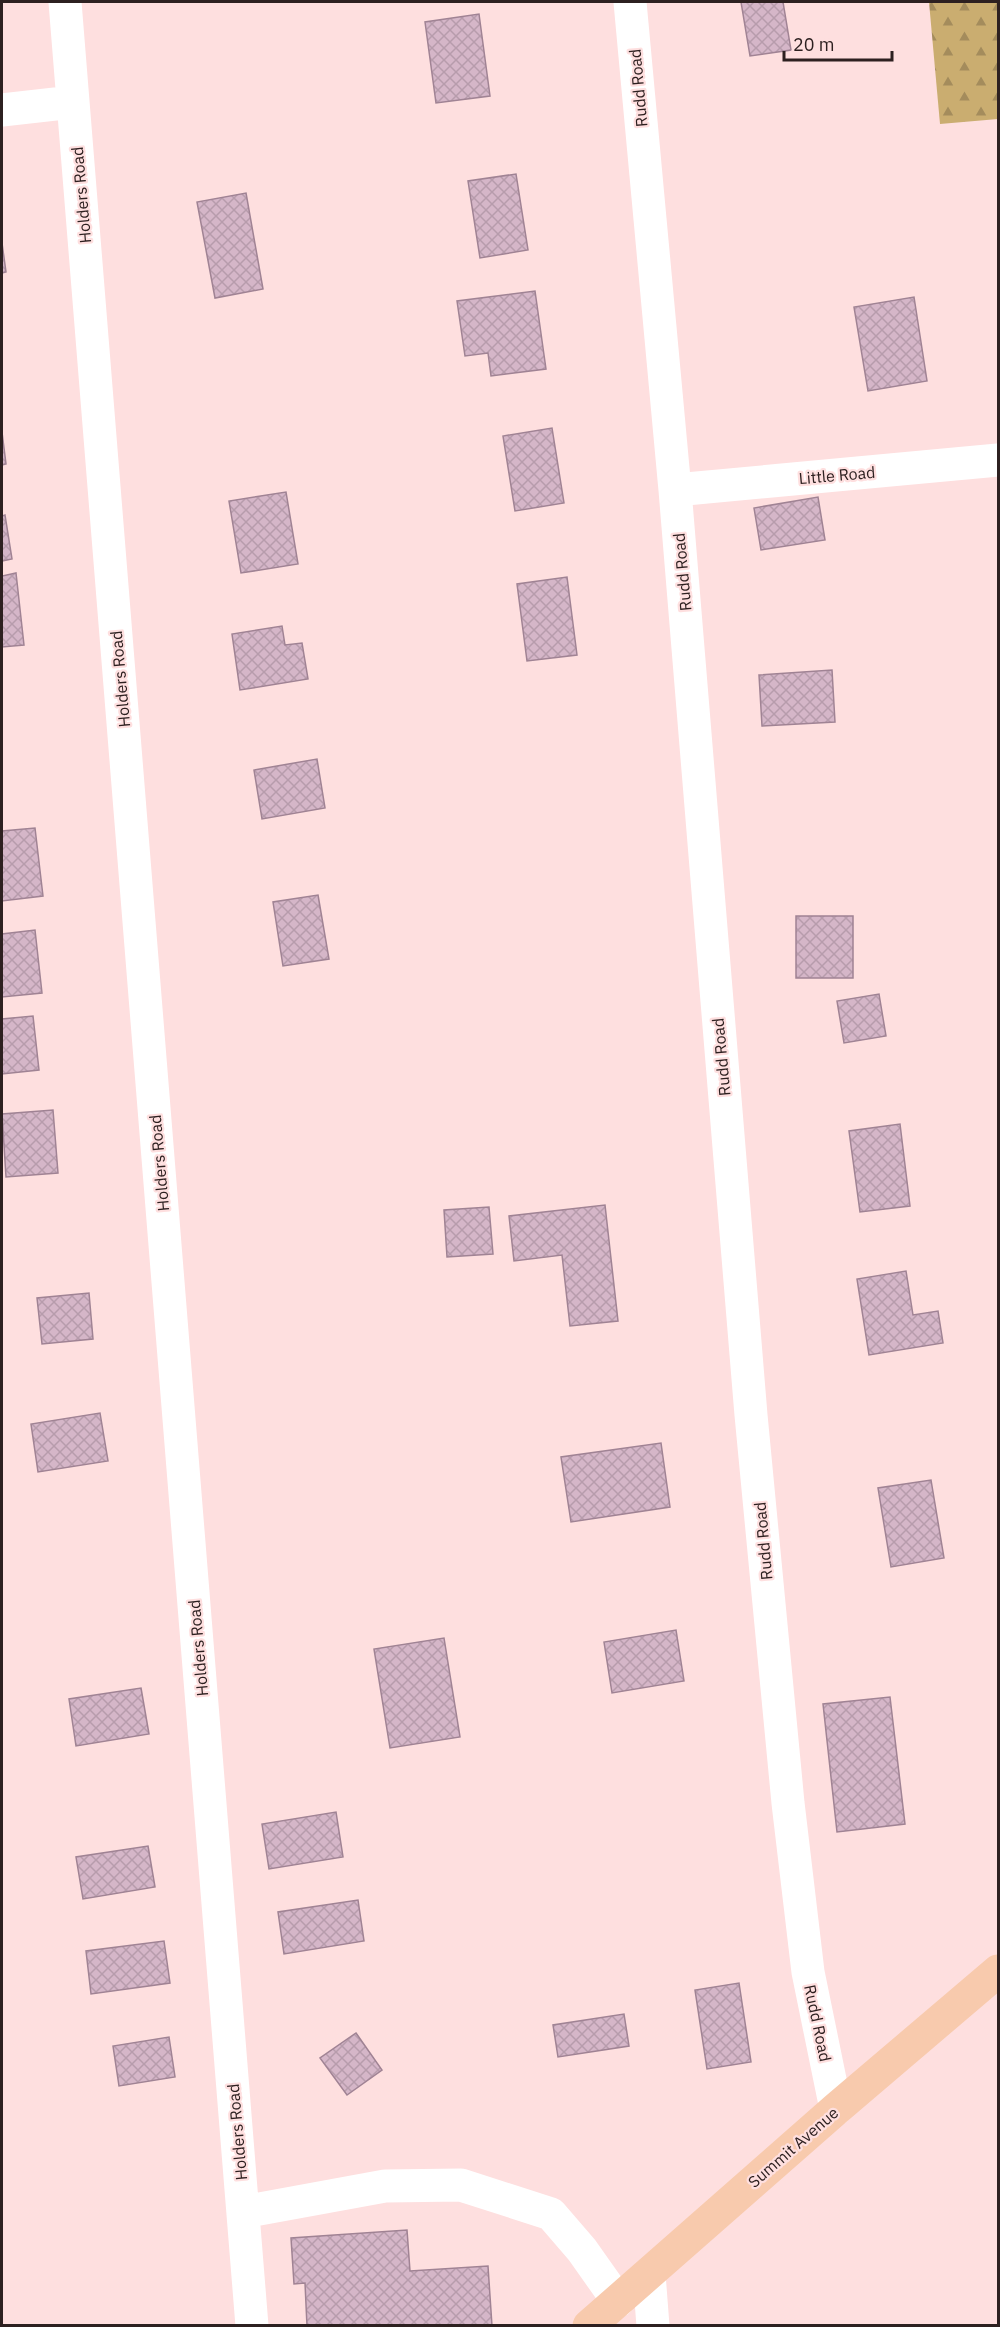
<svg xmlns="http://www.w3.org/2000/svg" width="1000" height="2327" font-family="'IBM Plex Sans',sans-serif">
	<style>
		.forest { fill: url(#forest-firs) }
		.building { fill: url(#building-cross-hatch); stroke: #a08394; stroke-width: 1.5 }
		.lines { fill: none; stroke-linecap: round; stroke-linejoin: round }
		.minor { stroke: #fff; stroke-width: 33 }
		.major { stroke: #f8caad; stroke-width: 33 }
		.labels { text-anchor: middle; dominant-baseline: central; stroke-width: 4.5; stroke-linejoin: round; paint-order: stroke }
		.street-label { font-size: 16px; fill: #2d2020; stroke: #fedfdf }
	</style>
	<defs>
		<pattern id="forest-firs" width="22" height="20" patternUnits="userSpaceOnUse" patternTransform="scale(1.5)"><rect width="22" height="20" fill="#caad70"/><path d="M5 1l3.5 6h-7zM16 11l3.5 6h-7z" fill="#a48c5c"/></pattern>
		<pattern id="building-cross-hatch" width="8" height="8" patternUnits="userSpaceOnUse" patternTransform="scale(1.5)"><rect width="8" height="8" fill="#d5b6c8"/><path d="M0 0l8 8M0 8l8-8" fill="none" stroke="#b79cac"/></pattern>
	</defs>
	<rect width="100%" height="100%" fill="#fedfdf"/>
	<!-- forest -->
	<path class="forest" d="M929,2H998V119L940,124Z"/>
	<!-- building -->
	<path class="building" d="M741,2H783L791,50L750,56Z
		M479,14L490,96L436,103L425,22Z
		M516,174L528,250L480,258L468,181Z
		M246,193L263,289L215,298L197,202Z
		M2,243L6,272L2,273Z
		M535,291L546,369L491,376L488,353L465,356L457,301Z
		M914,297L927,381L868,391L854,307Z
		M552,428L564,503L515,511L503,436Z
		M2,432L6,464L2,465Z
		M286,492L298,564L241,573L229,501Z
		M818,497L825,540L761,550L754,508Z
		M5,515L12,559L2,561V516Z
		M16,573L24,645L2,647V576Z
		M567,577L577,655L527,661L517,584Z
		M282,626L285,645L302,643L308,679L240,690L232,634Z
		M832,670L835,722L762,726L759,675Z
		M317,759L325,808L262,819L254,770Z
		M35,828L43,896L2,901V831Z
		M318,895L329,959L283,966L273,902Z
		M796,916H853V978H796Z
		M35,930L42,993L2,997V934Z
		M879,994L886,1036L844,1043L837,1001Z
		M33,1016L39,1070L2,1074V1019Z
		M53,1110L58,1173L6,1177L2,1114Z
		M900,1124L910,1206L860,1212L849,1131Z
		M605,1205L618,1321L570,1326L562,1255L514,1261L509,1216Z
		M489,1207L493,1254L447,1257L444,1210Z
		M906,1271L913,1315L938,1311L943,1343L869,1355L857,1279Z
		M89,1293L93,1339L42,1344L37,1298Z
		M100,1413L108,1461L38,1472L31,1424Z
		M661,1443L670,1507L571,1522L561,1457Z
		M931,1480L944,1558L891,1567L878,1488Z
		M676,1630L684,1681L612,1693L604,1642Z
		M444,1638L460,1737L390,1748L374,1649Z
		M141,1688L149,1734L76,1746L69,1699Z
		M890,1697L905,1824L837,1832L823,1704Z
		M336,1812L343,1857L269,1869L262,1824Z
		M148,1846L155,1887L83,1899L76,1857Z
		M358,1900L364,1941L284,1954L278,1912Z
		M164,1941L170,1983L91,1994L86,1951Z
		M739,1983L751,2062L707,2069L695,1990Z
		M624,2014L629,2046L558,2057L553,2025Z
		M356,2033L382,2070L347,2095L320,2058Z
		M169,2037L175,2077L119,2086L113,2046Z
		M407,2230L410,2271L488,2266L492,2326H307L305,2283L294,2284L291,2238Z"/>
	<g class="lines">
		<!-- minor -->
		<path class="minor" d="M65,2L252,2326
			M630,2L675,490L751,1415L788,1803L808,1972L836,2109
			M2,110L73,102
			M675,490L998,460
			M243,2212L385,2186L461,2185L551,2214L582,2250L618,2301
			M649,2274L653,2326"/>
		<!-- major -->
		<path class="major" d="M589,2326L836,2109L998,1971"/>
	</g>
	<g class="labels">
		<!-- street labels -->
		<g class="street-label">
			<text transform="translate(638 88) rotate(-95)">Rudd Road</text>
			<text transform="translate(81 195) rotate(-95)">Holders Road</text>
			<text transform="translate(837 475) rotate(-5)">Little Road</text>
			<text transform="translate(682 572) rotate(-95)">Rudd Road</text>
			<text transform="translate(120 679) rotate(-95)">Holders Road</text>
			<text transform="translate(721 1057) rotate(-95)">Rudd Road</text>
			<text transform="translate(159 1163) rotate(-95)">Holders Road</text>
			<text transform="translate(763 1541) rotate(-95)">Rudd Road</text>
			<text transform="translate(198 1648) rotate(-95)">Holders Road</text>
			<text transform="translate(818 2023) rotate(78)">Rudd Road</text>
			<text transform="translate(237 2132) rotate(-95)">Holders Road</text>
			<text transform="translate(793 2147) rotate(-41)">Summit Avenue</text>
		</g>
	</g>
	<!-- border -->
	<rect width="1000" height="2327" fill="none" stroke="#2d2020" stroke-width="6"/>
	<!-- scale -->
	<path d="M784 51v9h108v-9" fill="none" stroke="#2d2020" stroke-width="3"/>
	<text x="793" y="51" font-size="18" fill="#2d2020" stroke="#fedfdf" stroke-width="4.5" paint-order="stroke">20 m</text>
</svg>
